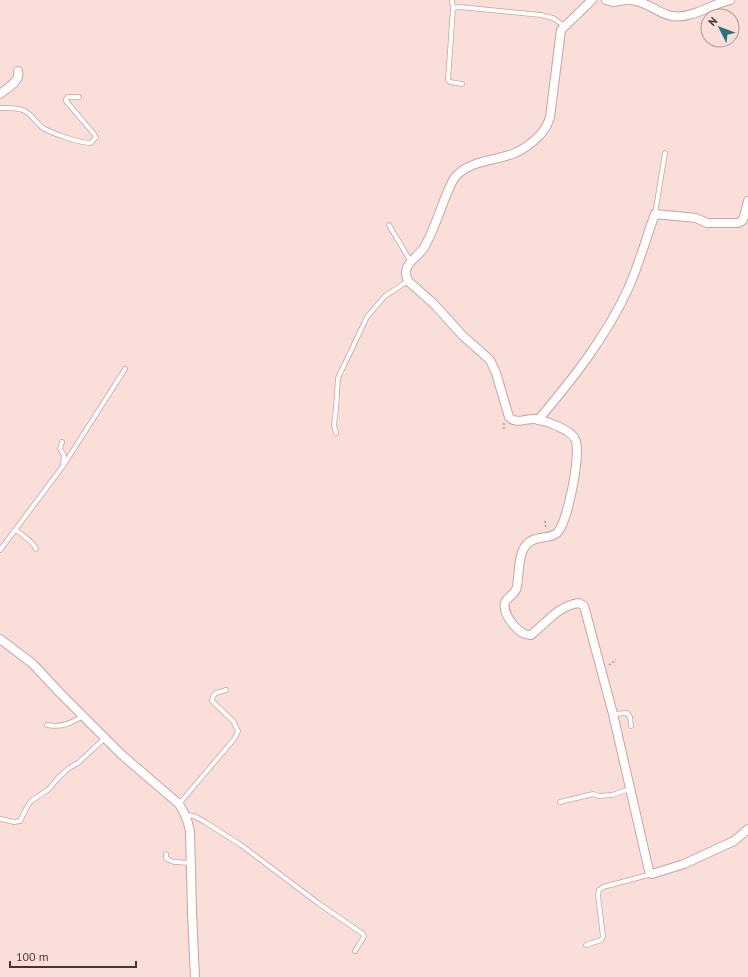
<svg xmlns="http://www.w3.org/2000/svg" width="748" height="977" font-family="'PT Sans',sans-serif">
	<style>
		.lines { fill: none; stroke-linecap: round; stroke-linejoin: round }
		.lane-casing { stroke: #cea29b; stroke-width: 5.5 }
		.street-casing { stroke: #cea29b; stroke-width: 10 }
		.path { stroke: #ae9692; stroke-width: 1.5; stroke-dasharray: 2 2; stroke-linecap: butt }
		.lane { stroke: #fff; stroke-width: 4 }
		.street { stroke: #fff; stroke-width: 8 }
	</style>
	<rect width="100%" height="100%" fill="#faded9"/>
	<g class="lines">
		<!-- lane casing -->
		<g class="lane-casing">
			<path id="lane" d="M452,0L453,8L460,7L541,15L553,18L564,26
				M453,8L448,80L450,82L462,84
				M0,108C7,108 18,107 25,111C32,115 36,123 43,128C54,134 79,143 91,143L96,137L94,134L66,101V99L68,97H79
				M655,214L665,153
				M389,225L411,262
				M336,433L334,425L336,409L338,378L367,317L385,296L408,281
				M62,442L60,449L64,455L63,466
				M16,530C23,536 32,540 36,549
				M0,550L63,466L125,369
				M613,714L627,713L630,717L631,726
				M47,725C62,728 71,723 83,716
				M560,802L593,794L599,796L612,795L630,789
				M179,804L235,738L238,731L233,721L212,701L213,696L216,693L226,690
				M186,815L194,816L205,822L241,845L318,903L363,934L364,937L355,951
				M1,819L14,822L20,821L27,807L31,801L49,789L58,778L69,768L78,763L105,738
				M166,854V858L169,860L174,862L191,863
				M586,945L601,940L603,937L598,895L599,890L603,887L652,874"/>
		</g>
		<!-- street casing -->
		<g class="street-casing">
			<path id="street" d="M592,0L561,30L550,117C548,125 545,129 540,135C533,142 524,149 515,153C496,161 471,160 456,176C451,182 448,191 445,198C439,214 433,231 425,246C418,259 400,263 408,281L434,304L462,335L490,360L496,373L509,417C517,425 526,418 535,419C546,421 570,429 575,439C582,453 567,524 557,533C547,541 531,533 523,550C518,561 519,575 517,586C517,594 507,596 505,603C502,614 519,636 531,635C546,623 559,605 579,603L584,606L613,714L649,871L652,874L684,864L734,841L748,829
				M606,0L613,2L627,0
				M631,0C649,2 658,14 672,16C693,19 711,4 730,0
				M0,94C7,88 21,81 18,71
				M538,420C572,380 606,337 628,289C639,265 646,238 655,214L696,218L707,223H738L742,221L744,217L748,201
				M0,639L33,664L59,692L122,755L179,804C185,813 188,821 190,831L192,913L195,977"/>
		</g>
		<!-- path -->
		<path class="path" d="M504,423V429
			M545,521L546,529
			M609,665L616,660"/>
		<!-- lane -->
		<use href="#lane" class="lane"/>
		<!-- street -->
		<use href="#street" class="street"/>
	</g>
	<!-- north arrow -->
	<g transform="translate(720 28) rotate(312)"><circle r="19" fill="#faded9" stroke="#b29a96"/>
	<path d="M0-3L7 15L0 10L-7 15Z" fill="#2a727d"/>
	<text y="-6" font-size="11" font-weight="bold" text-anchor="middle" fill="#473532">N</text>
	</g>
	<!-- scale -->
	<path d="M10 961v6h126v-6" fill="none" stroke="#473532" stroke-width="2"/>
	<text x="16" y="961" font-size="12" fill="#473532" stroke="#faded9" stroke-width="3" paint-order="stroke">100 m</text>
</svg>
